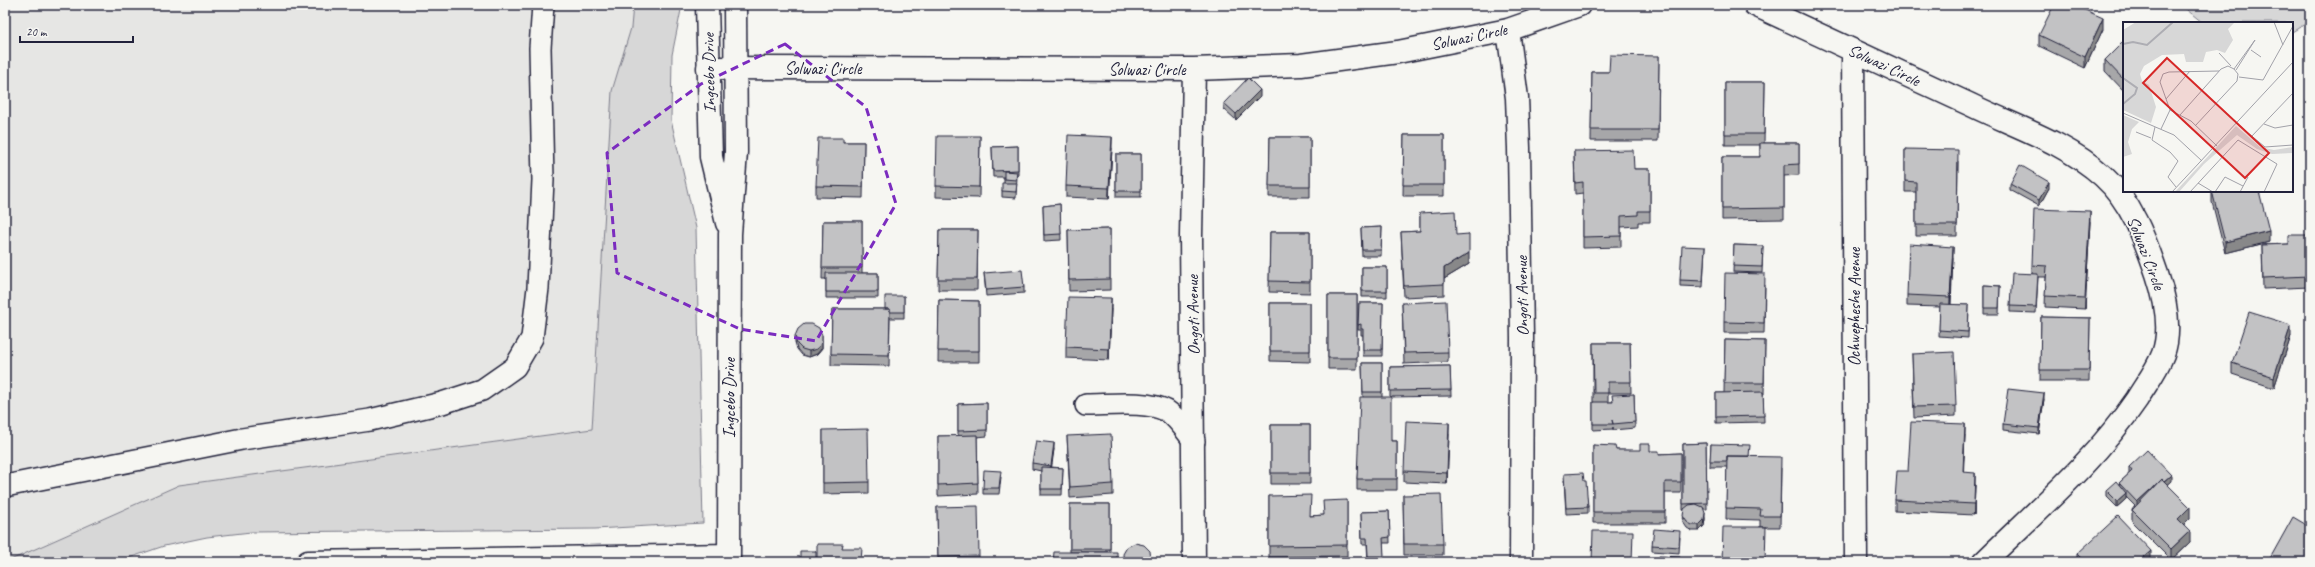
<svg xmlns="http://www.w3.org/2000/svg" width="2315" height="567" font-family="Caveat,sans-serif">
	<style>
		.built { fill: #e6e6e4 }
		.green { fill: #d7d7d7; stroke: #7c7c89 }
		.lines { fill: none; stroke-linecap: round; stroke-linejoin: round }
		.lane-casing { stroke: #22223b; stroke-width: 24 }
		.street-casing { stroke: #22223b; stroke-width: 25 }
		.secondary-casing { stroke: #22223b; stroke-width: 25 }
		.lane { stroke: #f6f6f2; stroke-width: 21 }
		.street { stroke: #f6f6f2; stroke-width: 22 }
		.secondary { stroke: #f6f6f2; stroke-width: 22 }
		.wall { fill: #a7a7a9; stroke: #22223b }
		.shaded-wall { fill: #888889; stroke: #22223b }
		.building { fill: #c2c2c4; stroke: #22223b }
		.marked { fill: none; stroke: #7b2cbf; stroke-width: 3; stroke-dasharray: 8 5; stroke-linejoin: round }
		.labels { text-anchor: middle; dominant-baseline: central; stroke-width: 4; stroke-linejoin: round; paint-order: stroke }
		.street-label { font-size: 17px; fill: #22223b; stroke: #f6f6f2 }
		.inset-river { fill: none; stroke: #adadb3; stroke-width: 2 }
		.inset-road { fill: none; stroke: #a1a1a9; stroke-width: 1 }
		.view { fill: #d62828; fill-opacity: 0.15; stroke: #d62828; stroke-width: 2 }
		.inset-edge { fill: none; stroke: #22223b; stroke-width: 2 }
	</style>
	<rect width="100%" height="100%" fill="#f6f6f2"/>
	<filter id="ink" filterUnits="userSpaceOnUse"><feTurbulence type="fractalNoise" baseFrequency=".025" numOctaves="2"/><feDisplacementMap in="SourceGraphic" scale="8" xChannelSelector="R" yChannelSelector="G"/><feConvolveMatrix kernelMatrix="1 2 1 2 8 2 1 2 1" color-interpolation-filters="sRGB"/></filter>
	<g filter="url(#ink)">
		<!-- built -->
		<path class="built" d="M5,5H633L631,28L612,92L592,429L179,485L5,562Z"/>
		<!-- green -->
		<path class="green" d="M633,5H682L672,55L671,120L696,228L703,523L595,529L251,532L207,537L164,546L117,562H6L179,485L592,429L612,91L631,28Z
			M2181,5H2310V21L2292,32V23H2203Z"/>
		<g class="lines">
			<!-- lane casing -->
			<g class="lane-casing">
				<path id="lane" d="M1086,405C1108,405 1148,400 1167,411C1178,418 1186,431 1194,441
					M5,486L242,439L370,420L442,403L482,390L515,367L532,338L538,288L543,180L540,48L543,5"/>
			</g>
			<!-- street casing -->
			<g class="street-casing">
				<path id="street" d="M1755,5C1827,39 1899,72 1971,105C2016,127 2065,142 2103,176C2131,201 2145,239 2157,274C2165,298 2172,329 2163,354C2157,370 2146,384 2137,399C2095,461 2037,510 1984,562
					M1508,30L1517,98L1519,148L1522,337L1521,562
					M1853,51L1856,562
					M708,68L1194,69L1301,65L1398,52L1508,30L1579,5
					M1194,69L1191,236L1194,562"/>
			</g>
			<!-- secondary casing -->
			<g class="secondary-casing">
				<path id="secondary" d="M707,5L711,157L727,223
					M308,562L729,555
					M729,562L730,234L736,152L735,5"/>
			</g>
			<!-- lane -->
			<use href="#lane" class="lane"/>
			<!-- street -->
			<use href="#street" class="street"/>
			<!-- secondary -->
			<use href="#secondary" class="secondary"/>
		</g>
		<!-- wall -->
		<path class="wall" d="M1968,5H1978L1976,9Z
			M2103,29L2085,68L2039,46V35Z
			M2124,41V91L2105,71V60Z
			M1659,56L1658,141H1591L1592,72H1609Z
			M1725,82H1765L1764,143H1799V175L1784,176V219L1722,220V157H1760V145H1725Z
			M1260,96L1236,120L1224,109V103Z
			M2310,98V120L2307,115V100Z
			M1404,135H1444V196H1403Z
			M980,136L979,198L936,197V186Z
			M1270,137H1310V197H1269Z
			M843,142H864L863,198L816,197V186Z
			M1018,146V176H1017L1016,198L1002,197V191L1004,183V177H993L992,147Z
			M1112,148L1109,199L1066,197V186Z
			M1905,149L1958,161L1957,236H1916V192H1905Z
			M1574,151L1634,169H1650V222H1638V226L1621,227V247L1583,248V193L1575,194Z
			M1116,154H1141V197H1116Z
			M2010,184L2049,188L2039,206L2010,190Z
			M2212,191L2269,242L2225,253L2212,202Z
			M1060,204L1061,240L1044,241L1043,206Z
			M1420,213L1456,235L1469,264L1444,279V295L1404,297L1401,232L1420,231Z
			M823,221H862V273H878V298H826V279H822Z
			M2090,222L2085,309L2045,307L2046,277H2038L2036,313L2010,312V306L2032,274V265Z
			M1382,227L1381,256H1362L1361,228Z
			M1110,229V290L1069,291L1068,230Z
			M939,230H978L977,290H938Z
			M1270,232H1310V293L1269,292Z
			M2310,235V287L2263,289L2262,245L2289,244Z
			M1734,245L1763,246L1762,273L1733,272Z
			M1705,247L1703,287L1680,286V280Z
			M1953,257L1951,305H1969L1968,338L1939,336L1940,307L1907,306V295Z
			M1362,267H1387V297H1362Z
			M984,273L1024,287V293L986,296Z
			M1765,285L1764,333H1724V322Z
			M1984,285L2000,286L1999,314H1984Z
			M1328,295H1357V369H1328Z
			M904,296V318H890L889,366L831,365L832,309H885Z
			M939,300L979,301V362H938Z
			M1270,303H1310V362L1270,361Z
			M1359,303H1383L1382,356H1363V335H1361V330H1358Z
			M1402,303L1448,352V362L1404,364Z
			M1111,309L1109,360L1066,358V347Z
			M2041,317L2090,318L2089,381H2040Z
			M795,336L822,341V348L817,354L809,357L802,355L797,349L795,342Z
			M2291,336L2274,388L2232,374V363Z
			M1725,340L1765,341L1764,394H1763L1764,422L1716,423V393H1724Z
			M1593,343H1630L1631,393H1608V402H1612L1634,394L1635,428L1613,430V427V429L1593,430Z
			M1912,354L1956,406V416L1914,418Z
			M1362,363H1382V397L1391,441H1397V490H1357V479L1363,397Z
			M1450,366L1451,396L1390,397V367Z
			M2044,399L2039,434L2003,430V424Z
			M987,403V436L977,437L978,494L938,496V436H958V404Z
			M1271,425H1310V484H1271Z
			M823,430L869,482V493L823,494Z
			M1449,434L1447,484L1404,482V471Z
			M1965,435L1963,472L1975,484L1974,515L1895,511V500L1908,471Z
			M1067,436L1113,484V495L1070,498Z
			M1706,443L1707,509H1703L1705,519L1704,526L1699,531H1692L1687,528L1683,522L1684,510H1683V444Z
			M1711,444L1750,456L1781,468L1780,527H1760V520L1726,519L1727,467H1710Z
			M1593,445L1616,450L1650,451L1659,454L1681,453V493H1665V523H1593Z
			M1054,449L1051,467L1063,468L1062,495H1041V471L1032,469V463Z
			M2129,467L2171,481L2167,484L2190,518L2184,524L2190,542L2171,560L2132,521V510L2135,506L2126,497V499L2117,507L2106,496V490L2119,485V483L2129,474Z
			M1001,477L999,494H983V488Z
			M1564,480L1584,481L1588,507V513L1566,514Z
			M1403,495L1443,544V555H1404Z
			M1269,496L1310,516L1324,515L1347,500V556L1269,557Z
			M1070,504H1110V552H1070Z
			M937,507L979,556V562H938Z
			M1389,511L1390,543H1383L1384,562H1368L1367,544H1362L1361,512Z
			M1680,537L1679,553L1652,551V545Z
			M2077,554L2151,561L2150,562H2077Z"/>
		<!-- shaded-wall -->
		<path class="shaded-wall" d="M2103,18V29L2085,68V57Z
			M1260,90V96L1236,120V114Z
			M1112,137V148L1109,199V188Z
			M2049,182V188L2039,206V200Z
			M2090,211V222L2085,309V298Z
			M2269,231V242L2225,253V242Z
			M1953,247V257L1950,308V297Z
			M1469,253V264L1444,279V268Z
			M1111,298V309L1109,360V349Z
			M2291,325V336L2274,388V377Z
			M822,335V348L817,354L809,357V351Z
			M2044,393V399L2039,434V428Z
			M1449,423V434L1447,484V473Z
			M1965,424V435L1963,483V472Z
			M1054,443V449L1051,472V466Z
			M1975,473V484L1974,515V504Z
			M2171,475V481L2152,498V492Z
			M2150,490V496L2137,508V502Z
			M2126,493V499L2117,507V501Z
			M2190,507V518L2178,530V519Z
			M1705,513V519L1704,526L1699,531V525Z
			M2190,531V542L2171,560V549Z
			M2151,551V561L2150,562H2138Z"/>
		<!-- building -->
		<path class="building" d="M2054,5H2074L2103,18L2085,57L2039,35Z
			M2124,41V80L2105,60Z
			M1610,55L1659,56L1658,130H1591L1592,72H1609Z
			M1248,78L1260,90L1236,114L1224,103Z
			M1725,82H1765L1764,134H1725Z
			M2310,98V106L2307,100Z
			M1068,135L1112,137L1109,188L1066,186Z
			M1404,135H1444V185H1403Z
			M937,136H980L979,187L936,186Z
			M1270,137H1310V186H1269Z
			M818,138H843V142H864L863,187L816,186Z
			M1760,143H1799V164L1784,165V208L1722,209V157H1760Z
			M1018,146V170L993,171L992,147Z
			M1905,149L1958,150L1957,225H1916V182L1905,181Z
			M1633,150L1634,169H1650V211H1638V215L1621,216V236L1583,237V182L1575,183L1574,151Z
			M1116,154H1141V191H1116Z
			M2020,165L2049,182L2039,200L2010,184Z
			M1004,171L1017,172L1016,180L1004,179Z
			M1002,183H1017L1016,192L1002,191Z
			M2212,191H2259L2269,231L2225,242Z
			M1060,204L1061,234L1044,235L1043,206Z
			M2034,209L2090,211L2085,298L2045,296L2047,266L2032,265Z
			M1455,211L1456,235L1469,234V253L1444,268V284L1404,286L1401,232L1420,231V213Z
			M823,221H862V268H822Z
			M1382,227L1381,250H1362L1361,228Z
			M1110,229V279L1069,280L1068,230Z
			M939,230H978L977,279H938Z
			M1270,232H1310V282L1269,281Z
			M2289,235H2310V276L2263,278L2262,245L2289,244Z
			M1909,244L1953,247L1950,297L1907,295Z
			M1734,245L1763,246L1762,267L1733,266Z
			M1682,246L1705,247L1703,281L1680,280Z
			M1362,267H1387V291H1362Z
			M1022,270L1024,287L986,290L984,273Z
			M826,273H878V292H826Z
			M1725,273L1765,274L1764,323L1724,322Z
			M2012,273L2038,274L2036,307L2010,306Z
			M1984,285L2000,286L1999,308H1984Z
			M1328,295H1357V358H1328Z
			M885,296H904V312H890V309H885Z
			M1068,297L1111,298L1109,349L1066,347Z
			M939,300L979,301V351H938Z
			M1446,301L1448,352L1404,353L1402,303Z
			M1270,303H1310V351H1270Z
			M1359,303H1383L1382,350H1363V329H1361V324L1358,325Z
			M1940,304L1969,305L1968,332L1939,330Z
			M832,309H890L889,355L831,354Z
			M2249,312L2291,325L2274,377L2232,363Z
			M2041,317L2090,318L2089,370H2040Z
			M804,324H812L819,328L822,335V342L817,349L809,351L802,349L797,344L795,336L798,329Z
			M1725,340L1765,341L1764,383H1724Z
			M1593,343H1630L1631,382H1608V393H1594Z
			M1954,352L1956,406L1914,407L1912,354Z
			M1362,363H1382V392H1363Z
			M1450,366L1451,390L1390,391V367Z
			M2008,389L2044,393L2039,428L2003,424Z
			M1763,392L1764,416L1716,417V393Z
			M1634,394L1635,422L1613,424L1612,420L1613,424H1593V402H1613L1612,395Z
			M1360,397H1391V441H1397V479H1357Z
			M987,403V430L958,431V404Z
			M1406,421L1449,423L1447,473L1404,471Z
			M1911,422L1965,424L1963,472L1975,473L1974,504L1895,500L1897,471H1908Z
			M1271,425H1310V473H1271Z
			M868,429L869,482L823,483V430Z
			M1111,434L1113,484L1070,487L1067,436Z
			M977,435L978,483L938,485V436Z
			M1036,441L1054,443L1051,466L1032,463Z
			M1706,443L1707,503L1683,504V444Z
			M1640,444H1650V451H1659V454L1681,453V482H1665V512H1593V445L1615,446L1616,450H1640Z
			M1711,444L1750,445L1749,456H1727V461H1710Z
			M2147,450L2171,475L2164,481L2162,479L2151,491L2150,490L2137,502L2119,483L2132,471L2129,467Z
			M1727,456L1781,457L1780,516H1760L1761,509L1726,508Z
			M1041,467L1063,468L1062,489H1041Z
			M984,470L1001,471L999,488H983Z
			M1583,473L1584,481H1586L1588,507L1566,508L1564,474Z
			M2162,479L2190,507L2178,519L2190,531L2171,549L2132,510Z
			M2116,481L2126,493L2117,501L2106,490Z
			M1441,494L1443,544H1404L1403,495Z
			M1311,495L1310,516L1324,515L1323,501L1347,500V545L1269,546V496Z
			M1070,504H1110V549H1070Z
			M1696,504L1703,507L1705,513L1704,520L1699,525H1692L1687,522L1683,516L1684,509L1689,505Z
			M978,506L979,556L938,557L937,507Z
			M1389,511L1390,537L1383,538L1384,556H1368L1367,538H1362L1361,512Z
			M2118,516L2151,551L2138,562H2085L2077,554Z
			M2293,517L2310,527V562H2268Z
			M1723,527H1766L1765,562H1722Z
			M1654,529L1680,531L1679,547L1652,545Z
			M1593,531H1633L1632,562H1592Z
			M1135,543L1144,545L1150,551L1151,560L1150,562H1124L1123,554L1127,547Z
			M817,544H843L842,548H862L861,562H817Z
			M800,551H816V562H800Z
			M1054,552H1117V562H1053Z
			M1659,556L1680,557V562H1659Z"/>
	</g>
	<!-- marked area -->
	<path class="marked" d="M785,44L866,107L896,204L816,341L740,329L617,273L607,153L701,84Z"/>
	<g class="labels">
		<!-- street labels -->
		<g class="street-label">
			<text transform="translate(1469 37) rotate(-12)">Solwazi Circle</text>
			<text transform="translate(1884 65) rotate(25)">Solwazi Circle</text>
			<text x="823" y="68">Solwazi Circle</text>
			<text x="1147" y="69">Solwazi Circle</text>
			<text transform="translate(709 73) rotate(-91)">Ingcebo Drive</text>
			<text transform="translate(2146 253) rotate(69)">Solwazi Circle</text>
			<text transform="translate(1522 296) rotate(-91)">Ongoti Avenue</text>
			<text transform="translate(1854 307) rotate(-90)">Ochwepheshe Avenue</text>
			<text transform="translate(1193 315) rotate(-91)">Ongoti Avenue</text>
			<text transform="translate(729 398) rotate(-90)">Ingcebo Drive</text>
		</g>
	</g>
	<!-- overview -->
	<g transform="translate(2123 22)">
		<rect width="170" height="170" fill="#f6f6f2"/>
		<path d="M13,0H112L105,7L110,18L102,31L94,28L83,30L80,40H63L61,32L39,33L21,44L17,52L19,59L26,63L33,85L28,101L0,88V8ZM0,93L16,100L9,107L5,120L9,132L0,135ZM113,104L137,125L151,128L170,125V131L149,132L134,127L114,113L81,142L56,170H52Z" fill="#d7d7d7"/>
		<path class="inset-river" d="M0,22L10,20L24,23L50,0M0,56L14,66L12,72L0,82"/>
		<path class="inset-road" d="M151,0L160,23M128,28L138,35M96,31L108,44M111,47L132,18L113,48M116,55L140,58L170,4M43,77L67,49M0,91L51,113L79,139M57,93L98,47L105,44L111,47L115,52L114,59L72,104M113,101L142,125L170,123M141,102L152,106L170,103M32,105L29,118L47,130L55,139L45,155L53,165M38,107L47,88M13,110L28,116M128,115L170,71M94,124L68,99L47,88L37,60L40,52L46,50L96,49M75,161L90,170M49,170L170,40M67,170L115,118L154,142L141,170M92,170L102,155L120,164M117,170L125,155"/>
		<path class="view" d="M44,36L146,131L122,156L20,61Z"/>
		<rect width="170" height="170" class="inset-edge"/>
	</g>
	<!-- margin -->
	<rect width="2315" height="567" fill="none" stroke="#f6f6f2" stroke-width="20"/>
	<rect x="10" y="10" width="2295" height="547" fill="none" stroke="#22223b" stroke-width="1.5" filter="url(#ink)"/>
	<!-- scale -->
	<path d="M20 36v6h113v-6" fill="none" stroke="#22223b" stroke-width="2"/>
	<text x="26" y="36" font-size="12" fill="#22223b" stroke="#f6f6f2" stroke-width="3" paint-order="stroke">20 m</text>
</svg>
